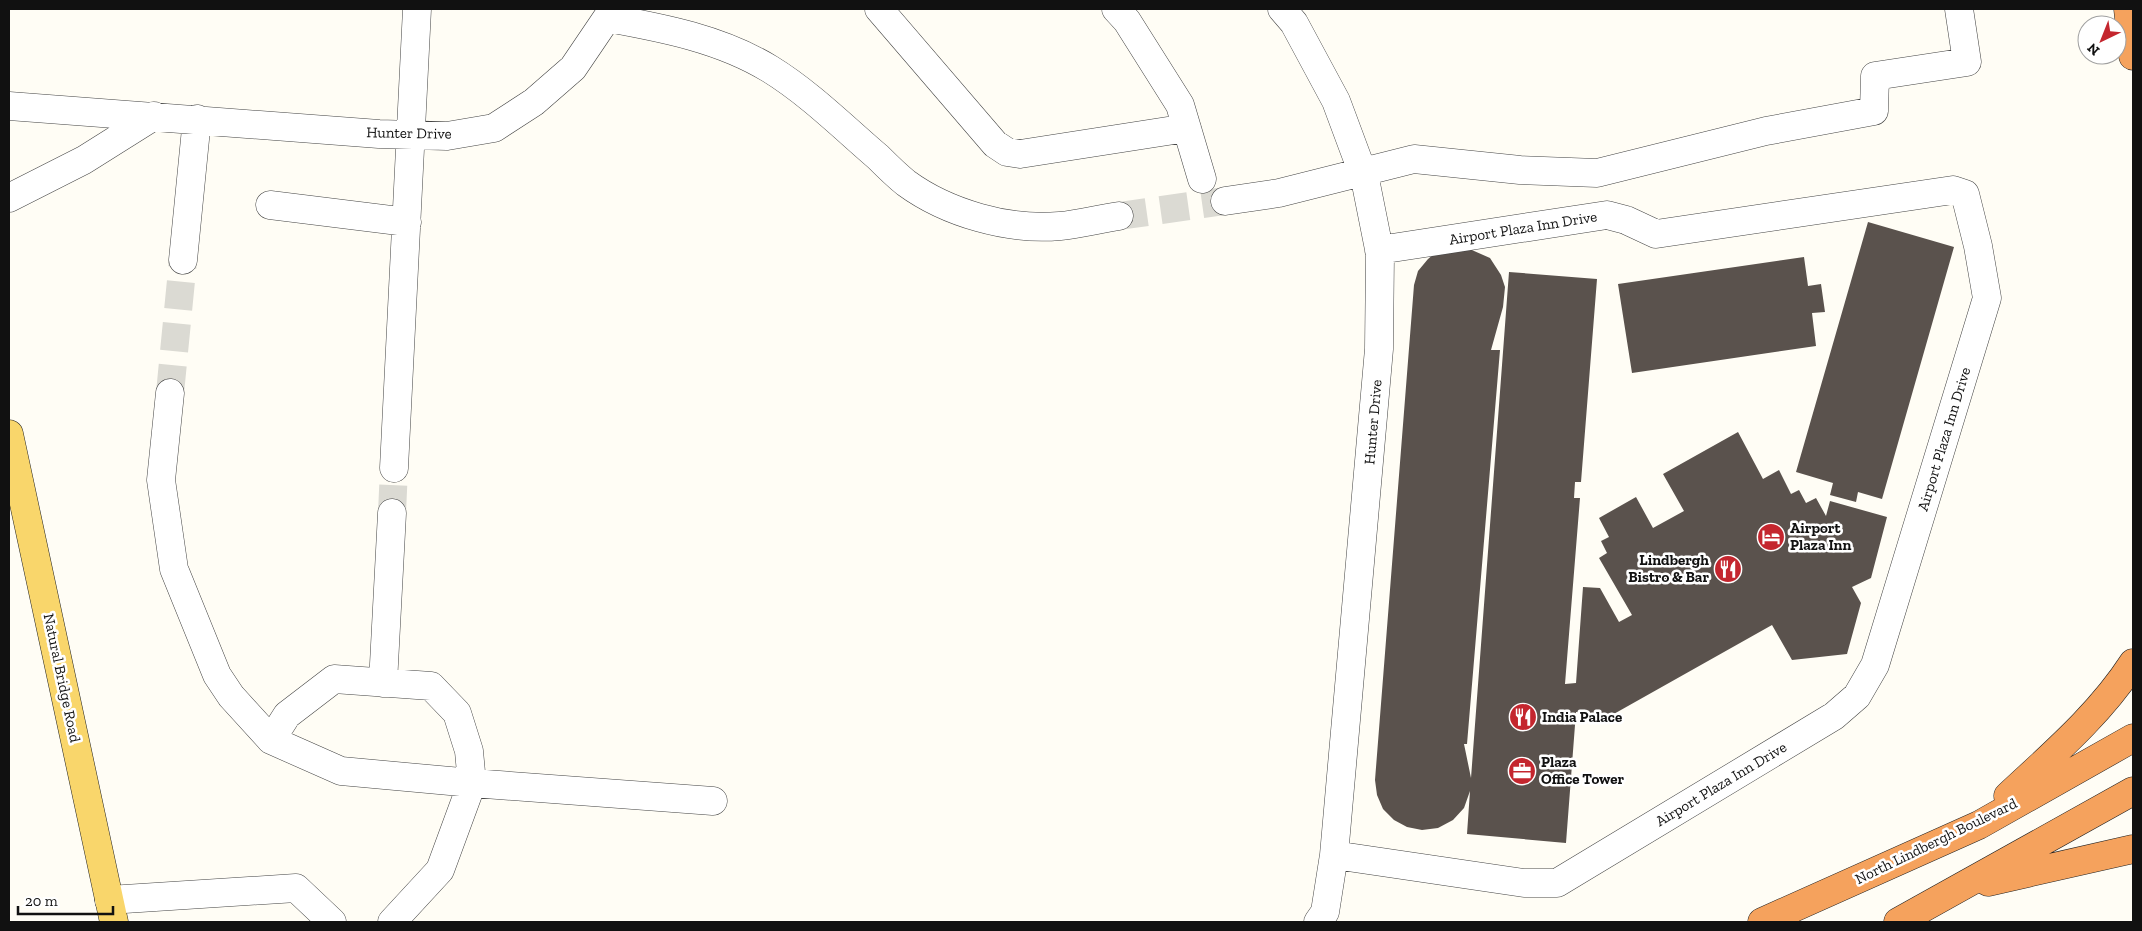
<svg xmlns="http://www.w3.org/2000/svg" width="2142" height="931" font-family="'Zilla Slab',serif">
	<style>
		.building { fill: #5a524d }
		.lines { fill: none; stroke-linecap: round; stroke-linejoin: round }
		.minor-tunnel { stroke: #dbdad3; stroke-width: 28; stroke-dasharray: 28 14; stroke-linecap: butt }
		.minor-casing { stroke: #444; stroke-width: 29 }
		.major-casing { stroke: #222; stroke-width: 29 }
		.highway-casing { stroke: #222; stroke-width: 29 }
		.minor { stroke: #fff; stroke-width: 28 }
		.major { stroke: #f9d66b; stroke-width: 28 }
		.highway { stroke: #f5a25d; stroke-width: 28 }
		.labels { text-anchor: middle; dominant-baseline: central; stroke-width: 5; stroke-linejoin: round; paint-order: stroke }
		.street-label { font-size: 15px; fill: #111; stroke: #fff }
		.poi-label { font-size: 15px; font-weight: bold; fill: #111; stroke: #fff; text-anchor: start }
	</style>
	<rect width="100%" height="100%" fill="#fffdf5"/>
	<!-- building -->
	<path class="building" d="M1868,222L1954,247L1882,499L1858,492L1856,502L1830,495L1833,483L1796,472Z
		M1465,247L1490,258L1501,275L1505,287L1503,307L1491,350H1500L1467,744H1464L1471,778L1509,272L1597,279L1581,482H1575L1574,498H1580L1565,684L1576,683L1583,587L1600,588L1619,622L1632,615L1599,558L1607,553L1601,541L1609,537L1599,518L1636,497L1653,528L1684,511L1663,474L1738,432L1763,479L1779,470L1791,494L1799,490L1806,503L1816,498L1826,516L1830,501L1887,517L1871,578L1852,587L1861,603L1847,654L1792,660L1772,625L1612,715L1576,712L1566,843L1467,834L1470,791L1464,808L1453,820L1438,828L1422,830L1407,827L1394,820L1383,809L1377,795L1375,780L1414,285L1418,271L1428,259L1434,254Z
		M1804,257L1808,286L1821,284L1825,312L1812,313L1816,346L1632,373L1618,284Z"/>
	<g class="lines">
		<!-- minor-tunnel -->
		<path class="minor-tunnel" d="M1119,216L1225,201
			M170,393L183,260
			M392,513L394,468"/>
		<!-- minor casing -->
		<g class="minor-casing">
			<path id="minor" d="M879,9L995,144L1007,152L1020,154L1187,128
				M1116,9L1127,21L1180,105L1202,179
				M1282,9L1294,23L1336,101L1365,179L1380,254L1379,349L1334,855L1325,912L1318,922
				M608,18C663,28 721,39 770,69C809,93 843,127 878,157C887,166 896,175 906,183C947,213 1009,231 1060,226C1079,224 1099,219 1119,216
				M9,106L379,134L447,136L494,128L534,102L573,68L613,9
				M9,198L84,160L154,116
				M1225,201L1279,193L1414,159L1520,170L1597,173L1766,131L1874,111L1875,76L1967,62L1959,9
				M270,205L407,222
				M183,260L197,119
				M170,393L161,480L174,569L217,675L231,696L271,740L341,771L472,783L713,801
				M394,468L417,9
				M383,683L392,513
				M271,740L287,715L334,679L431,686L457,713L469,751L472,783L440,870L392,922
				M1334,855L1524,883H1557L1834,716L1857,696L1875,665L1987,298L1978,246L1965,194L1953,190L1656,234L1626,220L1607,215L1379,250
				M109,900L296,888L332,922"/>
		</g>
		<!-- major casing -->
		<g class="major-casing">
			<path id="major" d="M9,434L114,922"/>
		</g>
		<!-- highway casing -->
		<g class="highway-casing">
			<path id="highway" d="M2128,9L2133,56
				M2008,796C2053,754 2100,714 2133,663
				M1988,882L2133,849
				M1762,922L1979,825L2133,738
				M1898,922L2133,791"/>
		</g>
		<!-- minor -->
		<use href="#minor" class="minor"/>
		<!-- major -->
		<use href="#major" class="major"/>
		<!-- highway -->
		<use href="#highway" class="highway"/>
	</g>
	<!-- icons -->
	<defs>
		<g id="hotel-disc" transform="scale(1.4375)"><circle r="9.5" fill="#c4262e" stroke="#fff"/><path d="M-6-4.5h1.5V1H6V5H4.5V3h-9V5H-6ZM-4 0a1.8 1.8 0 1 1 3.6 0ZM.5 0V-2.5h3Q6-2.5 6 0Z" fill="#fff"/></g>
		<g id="restaurant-disc" transform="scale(1.4375)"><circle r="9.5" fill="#c4262e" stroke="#fff"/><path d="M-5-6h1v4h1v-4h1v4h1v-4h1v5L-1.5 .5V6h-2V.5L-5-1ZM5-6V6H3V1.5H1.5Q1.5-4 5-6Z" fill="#fff"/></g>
		<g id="office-disc" transform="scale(1.4375)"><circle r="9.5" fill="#c4262e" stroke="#fff"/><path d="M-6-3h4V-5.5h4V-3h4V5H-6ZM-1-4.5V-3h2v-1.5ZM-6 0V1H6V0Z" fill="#fff"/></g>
	</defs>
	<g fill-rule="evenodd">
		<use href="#hotel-disc" x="1771" y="537"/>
		<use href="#restaurant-disc" x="1728" y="569"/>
		<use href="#restaurant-disc" x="1523" y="717"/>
		<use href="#office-disc" x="1522" y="771"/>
	</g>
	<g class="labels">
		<!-- street labels -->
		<g class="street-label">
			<text transform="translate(409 133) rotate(1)">Hunter Drive</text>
			<text transform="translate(1523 228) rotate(-9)">Airport Plaza Inn Drive</text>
			<text transform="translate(1373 422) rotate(-85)">Hunter Drive</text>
			<text transform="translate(1944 439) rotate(-73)">Airport Plaza Inn Drive</text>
			<text transform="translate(62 678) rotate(78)">Natural Bridge Road</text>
			<text transform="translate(1721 784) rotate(-31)">Airport Plaza Inn Drive</text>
			<text transform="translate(1936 841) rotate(-26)">North Lindbergh Boulevard</text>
		</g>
		<!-- poi labels -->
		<g class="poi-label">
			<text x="1790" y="528">Airport<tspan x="1790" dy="17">Plaza Inn</tspan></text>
			<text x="1709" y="560" text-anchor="end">Lindbergh<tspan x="1709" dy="17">Bistro &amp; Bar</tspan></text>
			<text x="1542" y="717">India Palace</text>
			<text x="1541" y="762">Plaza<tspan x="1541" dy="17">Office Tower</tspan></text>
		</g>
	</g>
	<!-- border -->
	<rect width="2142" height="931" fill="none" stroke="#111111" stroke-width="20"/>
	<!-- north arrow -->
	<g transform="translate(2102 40) rotate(223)"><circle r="24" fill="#ffffff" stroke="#a0a0a0"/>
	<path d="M0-4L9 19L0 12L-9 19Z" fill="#c4262e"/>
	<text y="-8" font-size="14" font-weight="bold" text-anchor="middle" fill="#111111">N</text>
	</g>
	<!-- scale -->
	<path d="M18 906v8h95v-8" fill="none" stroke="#111111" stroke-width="2.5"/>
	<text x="25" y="906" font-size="15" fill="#111111" stroke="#ffffff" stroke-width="4" paint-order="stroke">20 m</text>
</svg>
